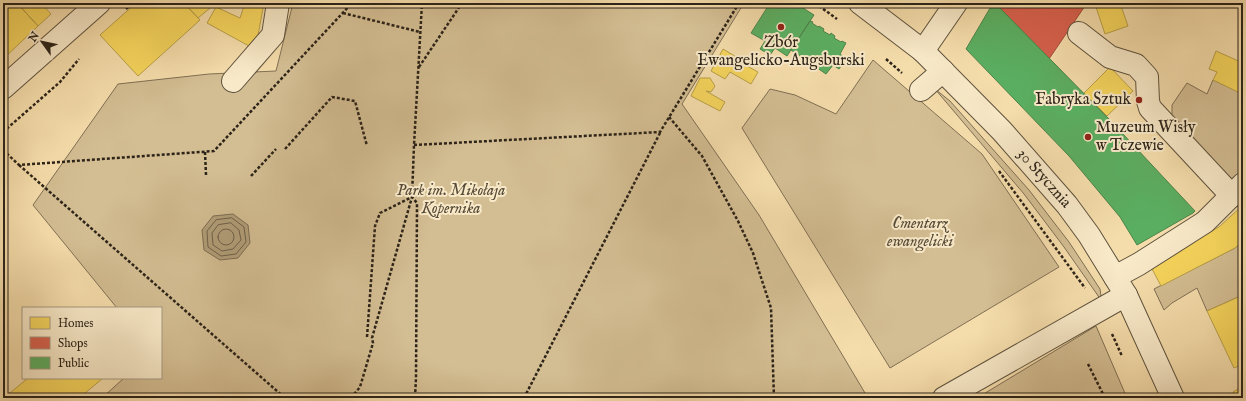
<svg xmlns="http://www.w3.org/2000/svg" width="1246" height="401" font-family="'IM FELL English',serif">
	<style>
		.green { fill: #d3bd92; stroke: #807056 }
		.water { fill: #b19e79; stroke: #7c6d53 }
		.homes { fill: #f6d55c; stroke: #b9a048 }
		.shops { fill: #d6604d; stroke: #a34e3d }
		.public { fill: #5aae61; stroke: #4c844b }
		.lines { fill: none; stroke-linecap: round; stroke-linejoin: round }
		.shore { stroke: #6e6049; stroke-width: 1 }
		.minor-casing { stroke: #5e523e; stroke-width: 24 }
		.path { stroke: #2c2319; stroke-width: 2.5; stroke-dasharray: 3 2; stroke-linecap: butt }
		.minor { stroke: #f8e9c8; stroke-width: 22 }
		.poi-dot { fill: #8f2418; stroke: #f8e9c8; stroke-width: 1.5 }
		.labels { text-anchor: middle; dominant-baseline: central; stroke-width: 4; stroke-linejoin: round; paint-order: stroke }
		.poi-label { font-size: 16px; fill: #2c2319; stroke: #f8e9c8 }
		.street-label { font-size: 16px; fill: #2c2319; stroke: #f8e9c8 }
		.park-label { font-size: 16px; font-style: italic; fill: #564a37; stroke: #f8e9c8 }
	</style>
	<rect width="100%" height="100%" fill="#f5ddab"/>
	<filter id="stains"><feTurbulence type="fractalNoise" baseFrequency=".005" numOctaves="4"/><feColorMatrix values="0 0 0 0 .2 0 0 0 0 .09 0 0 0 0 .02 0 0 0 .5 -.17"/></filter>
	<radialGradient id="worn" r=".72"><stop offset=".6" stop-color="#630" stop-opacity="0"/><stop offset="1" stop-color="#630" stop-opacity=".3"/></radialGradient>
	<!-- green -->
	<path class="green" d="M293,3H744L682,104L759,215L868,398H102L124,378H161V308H117L33,205L118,84L209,74L276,71Z
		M873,60L982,154L1059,267L890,368L742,128L770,89L795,95L836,114Z
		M1213,80L1240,92L1243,86V184L1232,196L1172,118V105L1187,83L1207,94Z
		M935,89L950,101L1029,190L1069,242L1100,289L1101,296V300L1064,247L1024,194Z
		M1243,241V295L1207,311L1197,288L1172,303L1164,310L1154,289L1235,248Z
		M1096,326L1127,398H977Z"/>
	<!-- water -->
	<path class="water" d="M233,214L248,225L250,243L238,258L220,260L204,250L202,230L213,216Z"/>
	<!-- homes -->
	<path class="homes" d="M3,3H17L38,26L3,59Z
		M17,3H41L51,14L38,26Z
		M136,3H184L200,20L138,76L100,35Z
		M184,3H216L198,18Z
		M245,3H264L256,46H249L207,23L216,7L240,18Z
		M1099,3H1120L1128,26L1105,34L1095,4Z
		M723,49L738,58L736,60L758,72L751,84L730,72L725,79L711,71Z
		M1216,51L1243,63V86L1240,93L1213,80L1217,72L1209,69Z
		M1110,67L1133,91L1107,116L1084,93Z
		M700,78H710L715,86L711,92L706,91L725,102L720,111L691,96Z
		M1243,205V241L1235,248L1161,286L1150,265L1219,227Z
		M1243,295V364L1234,368L1207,311Z
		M28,378H101L102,379L79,398H4Z
		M1243,386V398H1236L1233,392Z"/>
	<!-- shops -->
	<path class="shops" d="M995,3H1087L1049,59Z"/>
	<!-- public -->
	<path class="public" d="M770,3H795L814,15L787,56L775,48L770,55L760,49L765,41L751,33Z
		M993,3H995L1108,118L1195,211L1193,213L1137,245L1120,217L1069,156L966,49Z
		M810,21L813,22L812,23L818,27L819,26L824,29L823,31L830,35L831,33L835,36L834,38L841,42L842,41L846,43L840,54L846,59L839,69L833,65L826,74L791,50Z"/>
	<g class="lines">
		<!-- shore -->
		<path class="shore" d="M232,218L244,227L246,242L236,254L221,256L208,247L207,231L216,220Z
			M231,223L239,230L241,240L233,249L222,251L213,245L212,233L218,225Z
			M218 237a8 8 0 1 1 16 0a8 8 0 1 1-16 0Z"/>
		<!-- minor casing -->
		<g class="minor-casing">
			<g id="minor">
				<path id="s1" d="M860,3L923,51L1002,131L1067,205L1089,235L1126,295L1173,398"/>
				<path d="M1079,33L1110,57L1136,65L1147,77L1148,101L1150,108L1232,196"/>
				<path d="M923,51L956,3"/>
				<path d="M233,81L273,35L278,3"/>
				<path d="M3,88L99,3"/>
				<path d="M921,90L943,71"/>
				<path d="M1115,277L1139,264L1205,222L1243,184"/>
				<path d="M944,398L1126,295"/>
			</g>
		</g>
		<!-- path -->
		<path class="path" d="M815,3L837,19
			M126,9L132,3
			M343,13L420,32
			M886,59L902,73
			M419,67L462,3
			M669,117L702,156L738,221L753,253L771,308L774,398
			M3,132L60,82L79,59
			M414,145L660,132L739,3
			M285,149L332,97L355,101L367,146
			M3,150L19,165L214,151L352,3
			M205,152L206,175
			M19,165L285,398
			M999,171L1085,288
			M251,176L276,149
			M1112,334L1122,356
			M367,337L375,226L380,213L412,197L417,203L416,378L415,398
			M1088,364L1105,398
			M351,398L360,387L373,343L372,338L412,197L414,145L422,3
			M524,398L660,133"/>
		<!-- minor -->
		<use href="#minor" class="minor"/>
	</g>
	<!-- markers -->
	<g class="poi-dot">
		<circle cx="781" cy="27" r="4"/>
		<circle cx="1139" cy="100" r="4"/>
		<circle cx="1088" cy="137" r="4"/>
	</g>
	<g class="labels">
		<!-- poi labels -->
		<g class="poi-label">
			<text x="781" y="43">Zbór<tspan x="781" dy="18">Ewangelicko-Augsburski</tspan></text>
			<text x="1131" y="100" text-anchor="end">Fabryka Sztuk</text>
			<text x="1096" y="128" text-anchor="start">Muzeum Wisły<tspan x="1096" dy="18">w Tczewie</tspan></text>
		</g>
		<!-- street labels -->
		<g class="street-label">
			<text stroke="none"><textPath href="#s1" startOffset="255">30 Stycznia</textPath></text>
		</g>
		<!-- park labels -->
		<g class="park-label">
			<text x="451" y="191">Park im. Mikołaja<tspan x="451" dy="18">Kopernika</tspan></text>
			<text x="920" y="224">Cmentarz<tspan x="920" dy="18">ewangelicki</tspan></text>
		</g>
	</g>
	<!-- margin -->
	<rect width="1246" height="401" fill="none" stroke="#f5ddab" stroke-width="16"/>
	<rect x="4" y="4" width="1238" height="393" fill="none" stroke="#2c2319" stroke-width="2"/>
	<rect x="8" y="8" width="1230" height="385" fill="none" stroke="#2c2319"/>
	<!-- legend -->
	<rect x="22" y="307" width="140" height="72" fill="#f8e9c8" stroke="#a69a82"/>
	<rect x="30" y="317" width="20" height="12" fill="#f6d55c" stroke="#a69a82"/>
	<text x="58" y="327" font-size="12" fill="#2c2319">Homes</text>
	<rect x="30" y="337" width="20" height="12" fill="#d6604d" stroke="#a69a82"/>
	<text x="58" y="347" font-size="12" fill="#2c2319">Shops</text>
	<rect x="30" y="357" width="20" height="12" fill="#5aae61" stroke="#a69a82"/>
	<text x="58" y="367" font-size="12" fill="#2c2319">Public</text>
	<!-- north arrow -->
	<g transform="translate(42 42) rotate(303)" stroke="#f8e9c8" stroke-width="3" paint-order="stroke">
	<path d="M0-3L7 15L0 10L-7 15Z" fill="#2c2319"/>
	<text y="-6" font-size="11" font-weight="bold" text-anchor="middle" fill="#2c2319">N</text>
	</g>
	<rect width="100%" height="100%" filter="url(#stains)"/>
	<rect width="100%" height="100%" fill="url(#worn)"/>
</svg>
